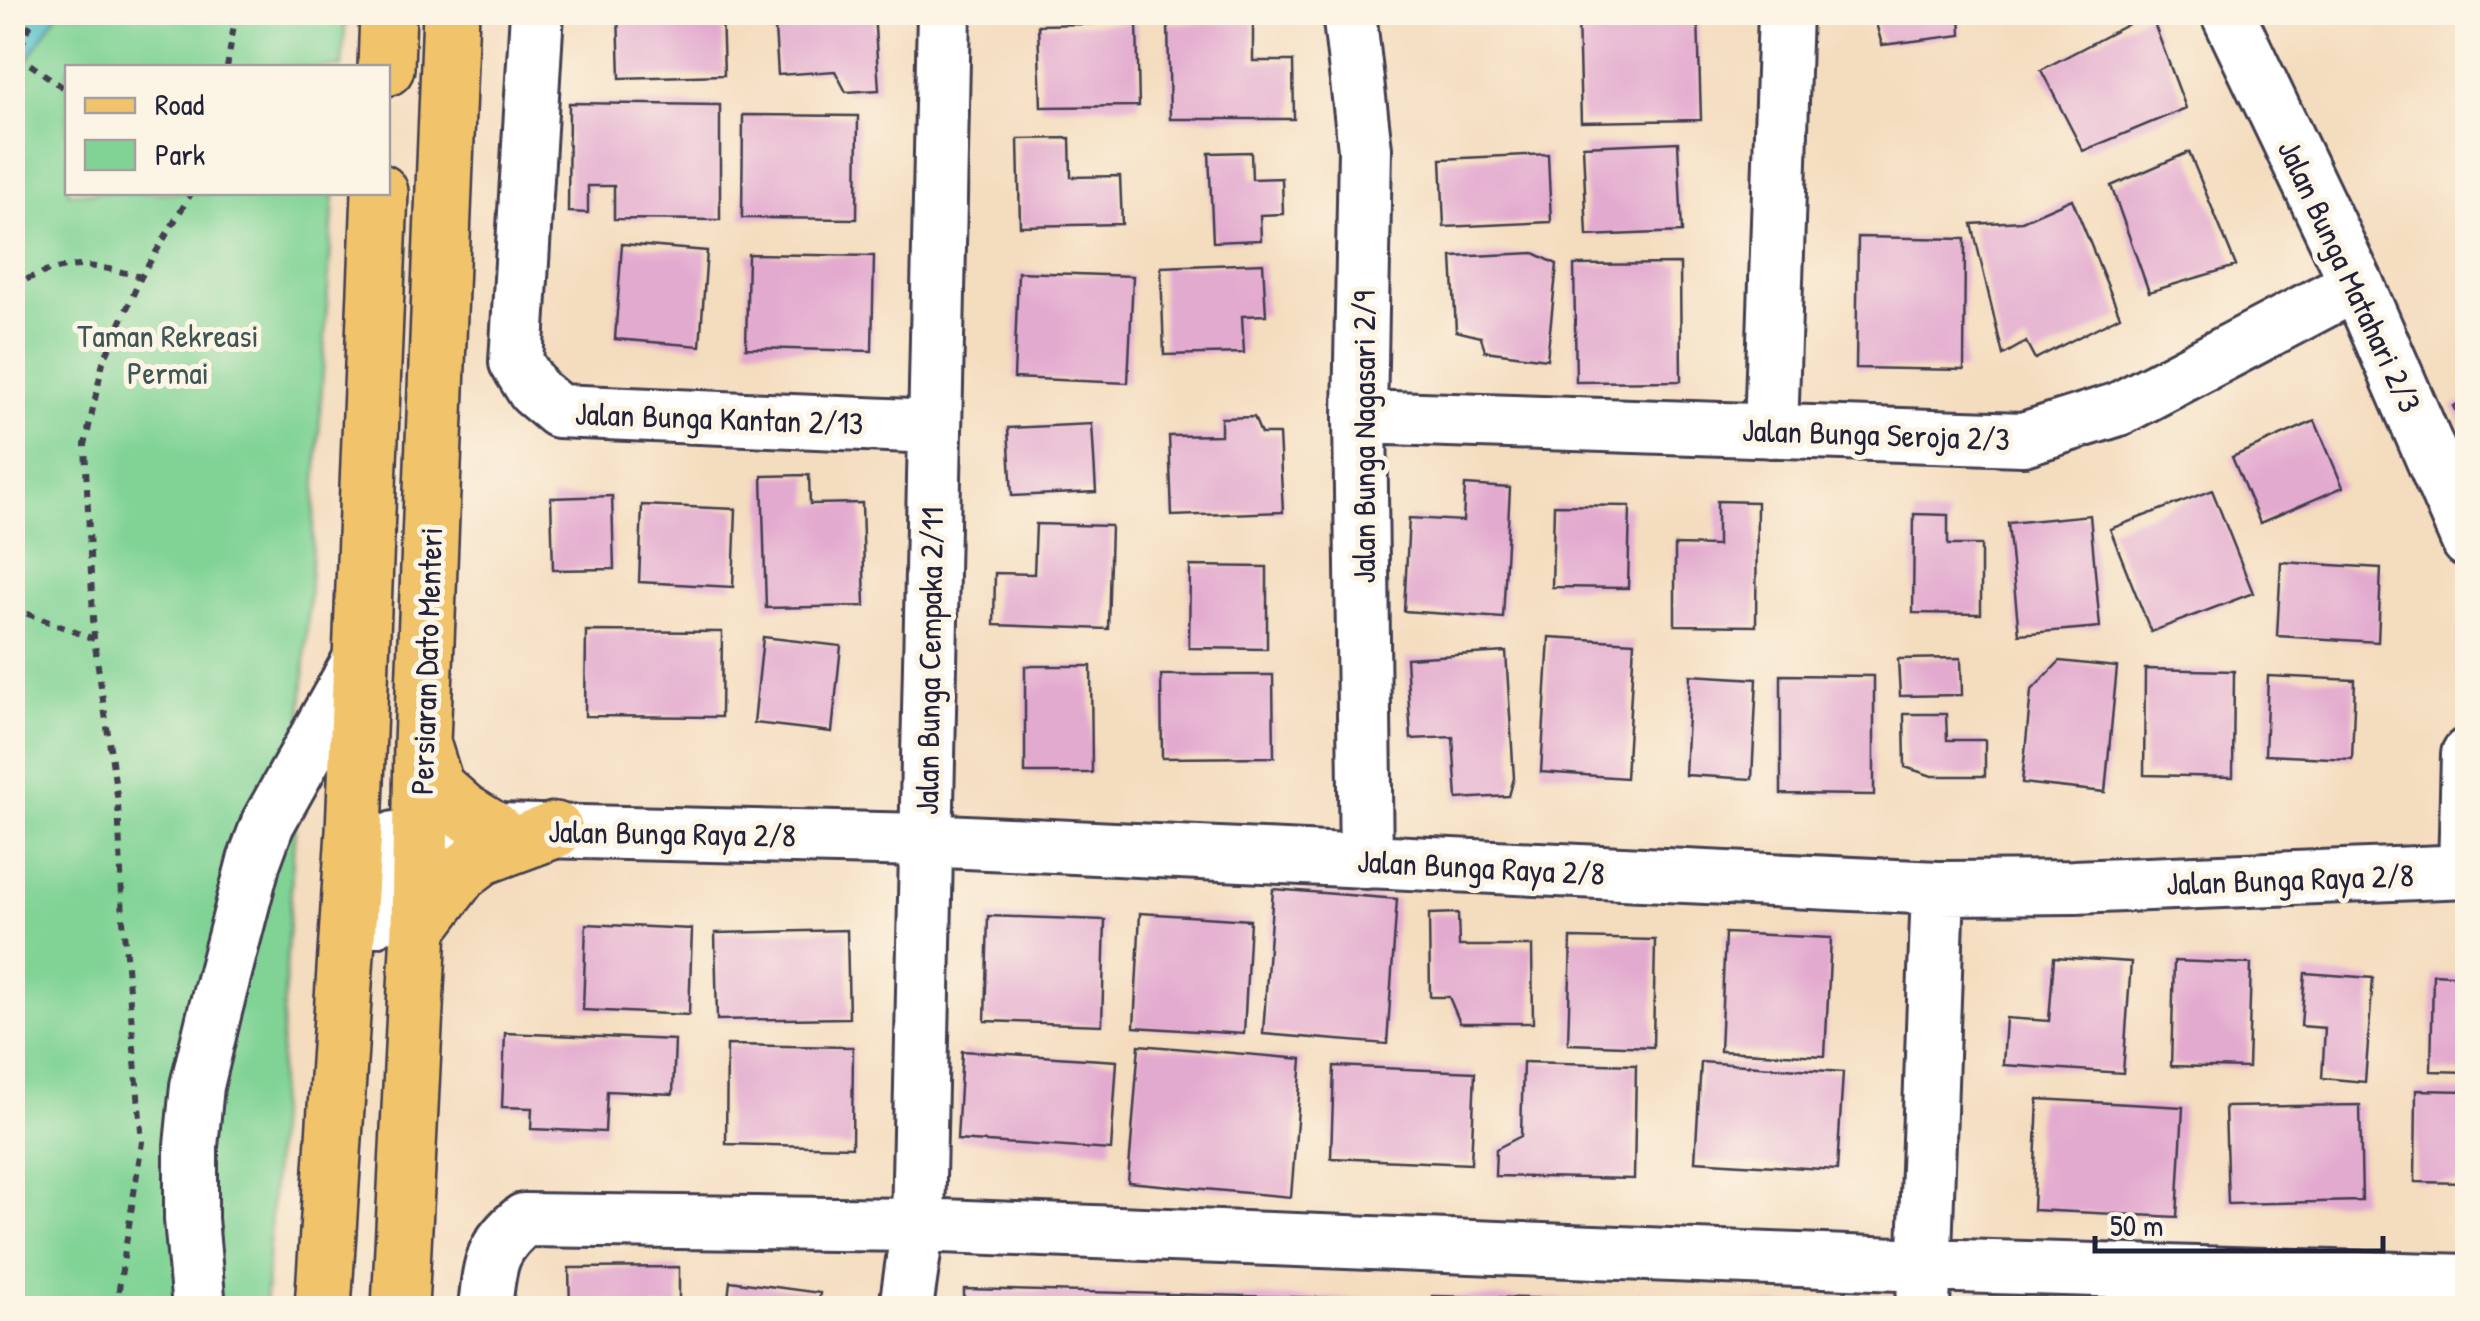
<svg xmlns="http://www.w3.org/2000/svg" width="2480" height="1321" font-family="'Patrick Hand',sans-serif">
	<style>
		.green { fill: #80d395; stroke: #517a68; stroke-width: 2.5 }
		.water { fill: #54c1cb; stroke: #3b7283; stroke-width: 2.5 }
		.building { fill: #e3aacf }
		.lines { fill: none; stroke-linecap: round; stroke-linejoin: round }
		.minor-casing { stroke: #423e4f; stroke-width: 58 }
		.major-casing { stroke: #423e4f; stroke-width: 60 }
		.path { stroke: #423e4f; stroke-width: 6; stroke-dasharray: 8 8; stroke-linecap: butt }
		.minor { stroke: #fff; stroke-width: 52 }
		.major { stroke: #f1c36a; stroke-width: 55 }
		.labels { text-anchor: middle; dominant-baseline: central; stroke-width: 10; stroke-linejoin: round; paint-order: stroke }
		.street-label { font-size: 32px; fill: #22223b; stroke: #fcf5e5 }
		.park-label { font-size: 32px; fill: #3e5756; stroke: #fcf5e5 }
	</style>
	<rect width="100%" height="100%" fill="#fcf5e5"/>
	<filter id="ink" filterUnits="userSpaceOnUse"><feTurbulence type="fractalNoise" baseFrequency=".01" numOctaves="2"/><feDisplacementMap in="SourceGraphic" scale="20" xChannelSelector="R" yChannelSelector="G"/><feConvolveMatrix kernelMatrix="1 2 1 2 8 2 1 2 1" color-interpolation-filters="sRGB"/></filter>
	<filter id="wash" filterUnits="userSpaceOnUse"><feTurbulence type="fractalNoise" baseFrequency=".0048" numOctaves="4" result="noise"/><feDisplacementMap in="SourceGraphic" scale="40" xChannelSelector="R" yChannelSelector="G"/><feGaussianBlur stdDeviation="2.25" result="paint"/><feColorMatrix in="noise" values="0 0 0 0 0 0 0 0 0 0 0 0 0 0 0 0 0 1.4 0 .05"/><feComposite in="paint" operator="in"/></filter>
	<g filter="url(#wash)">
		<rect width="100%" height="100%" fill="#f4dcbe"/>
		<!-- green -->
		<path class="green" d="M12,13H346L342,67L68,68V192L334,193L265,1308H13Z"/>
		<!-- water -->
		<path class="water" d="M13,12L58,13L13,83L12,13Z"/>
		<g id="blocks">
			<!-- building -->
			<path class="building" d="M618,12H722L724,75L620,78Z
				M774,12H874L879,90L846,92L835,71L778,75Z
				M1873,12H1960L1961,35L1882,45Z
				M2150,13L2186,108L2083,151L2041,70Z
				M1698,15L1701,120L1581,122L1578,18Z
				M1253,22V61H1293L1294,119H1170L1168,23Z
				M1137,23L1139,106L1041,107L1038,25Z
				M569,103L720,105V220L614,219V186H588V213L568,212Z
				M743,115L858,116L857,219L742,218Z
				M1070,138L1071,177L1120,176L1122,224L1020,226L1018,139Z
				M1678,142L1682,232L1587,236L1583,146Z
				M1251,152L1252,179L1282,178L1283,214L1260,215L1261,240L1213,242L1209,153Z
				M2189,152L2236,266L2149,292L2111,186Z
				M1548,154L1551,222L1444,227L1441,159Z
				M2072,199L2120,316L2035,359L2026,342L2003,355L1972,224L2022,221Z
				M1858,237L1965,239L1964,370L1856,368Z
				M622,244L707,251L700,346L615,339Z
				M1534,253L1557,264L1547,359L1485,351L1481,337L1456,331L1452,257Z
				M748,254L874,256L872,351L746,348Z
				M1263,263L1266,315L1242,316L1244,353L1164,355L1161,267Z
				M1680,264L1681,381L1576,382L1574,265Z
				M1018,272L1133,276L1128,383L1014,378Z
				M2468,399V437L2453,406Z
				M1254,417L1261,434H1279L1283,512L1172,516L1169,436L1221,435V418Z
				M2315,421L2343,487L2260,523L2232,457Z
				M1092,424L1096,492L1012,496L1008,428Z
				M809,475L810,504L862,503L865,606L766,608L762,476Z
				M1465,485L1510,488L1503,618L1404,611L1409,518L1463,521Z
				M2212,490L2253,593L2151,632L2110,529Z
				M612,496L614,569L553,570L551,498Z
				M1717,501L1757,502L1756,626L1675,625V545L1717,546Z
				M642,505L736,509L733,587L639,582Z
				M1554,505L1630,506L1628,588L1552,587Z
				M1914,514L1948,515V545H1981V614L1913,613Z
				M2090,515L2100,627L2019,634L2008,523Z
				M1036,524L1111,526L1108,629L994,625L995,573L1034,574Z
				M2281,562L2381,568L2378,642L2277,636Z
				M1190,566L1267,567V649L1189,648Z
				M586,631L722,632L721,717L585,716Z
				M763,637L841,646L832,732L754,723Z
				M1549,637L1634,642L1626,778L1541,772Z
				M1506,652L1514,778L1509,796L1457,799L1453,737L1411,739L1406,658Z
				M1961,658L1962,695L1900,696L1898,659Z
				M2060,661L2117,667L2105,792L2022,783L2031,691Z
				M1025,666H1091L1092,773H1025Z
				M2145,669L2234,671L2233,777L2144,775Z
				M1161,675H1273L1274,757L1162,758Z
				M1690,675L1757,679L1752,779L1685,775Z
				M1781,675L1874,676V795L1781,794Z
				M2268,676L2355,680L2352,759L2265,755Z
				M1904,714H1946L1947,740H1985V776H1932L1905,767Z
				M1273,889L1397,899L1387,1044L1263,1034Z
				M1140,913L1250,920L1244,1034L1134,1027Z
				M1458,913L1459,946H1532L1533,1023H1460L1449,997H1430L1429,914Z
				M988,916L1105,920L1102,1025L985,1021Z
				M586,924L692,929L689,1015L583,1010Z
				M847,930L849,1018L717,1020L715,933Z
				M1725,933L1831,938L1825,1056L1720,1051Z
				M1571,938L1655,940L1653,1047L1568,1044Z
				M2054,957L2131,962L2123,1073L2003,1065L2006,1018L2049,1021Z
				M2174,961L2251,964L2248,1068L2171,1066Z
				M2305,973L2373,978L2365,1082L2322,1078L2325,1028L2301,1026Z
				M2433,974L2468,976V1072L2431,1071Z
				M505,1033L675,1040L673,1094L607,1091L605,1132L531,1129L532,1108L502,1107Z
				M727,1045L853,1047L852,1147L726,1144Z
				M1139,1045L1302,1059L1291,1197L1128,1182Z
				M962,1051L1117,1061L1111,1150L957,1140Z
				M1523,1062L1636,1065L1634,1179L1495,1176L1496,1149L1521,1136Z
				M1701,1062L1843,1072L1837,1170L1695,1161Z
				M1334,1066L1475,1072L1471,1164L1331,1158Z
				M2416,1090L2468,1091V1183L2415,1182Z
				M2038,1099L2183,1107L2177,1217L2033,1210Z
				M2360,1105L2362,1201L2228,1204L2225,1107Z
				M679,1267V1308H570L569,1268Z
				M730,1281L820,1293L818,1308H727Z
				M964,1289L1406,1300V1308H964Z
				M1432,1296L1831,1305V1308H1432Z"/>
		</g>
	</g>
	<g filter="url(#ink)">
		<use href="#blocks" fill-opacity="0" stroke="#423e4f" stroke-width="2.5"/>
		<g class="lines">
			<!-- minor casing -->
			<g class="minor-casing">
				<path id="minor" d="M537,12L516,362L534,391L558,411L935,427
					M1349,12L1365,149L1360,417L1366,862
					M2227,12L2357,284L2468,541
					M1360,417L2023,439L2119,409L2357,284
					M1771,431L1785,12
					M2465,871L2468,754
					M374,920L380,852L385,843L395,838L494,830L924,840L1938,888L2074,887L2468,871
					M199,1308L191,1219V1146L197,1086L215,1011L254,861L268,823L361,657
					M485,1308C490,1266 489,1248 524,1220L918,1225L1924,1265L2468,1281
					M906,1308L918,1225L944,12
					M1923,1308L1938,888"/>
			</g>
			<!-- major casing -->
			<g class="major-casing">
				<path id="major" d="M386,68L388,12
					M423,746L436,787L463,811L494,830
					M419,928L460,874L482,857L555,830
					M323,1308L354,831L380,192
					M400,1308L419,928L422,743L451,12"/>
			</g>
			<!-- path -->
			<path class="path" d="M17,55L68,91
				M12,59L17,55L36,12
				M227,68L236,12
				M12,287C61,260 89,262 141,277
				M12,608L94,639L118,802L123,920L142,1142L116,1308
				M94,639L85,445L103,362L141,277L192,192"/>
			<!-- minor -->
			<use href="#minor" class="minor"/>
			<!-- major -->
			<use href="#major" class="major"/>
		</g>
	</g>
	<g class="labels">
		<!-- street labels -->
		<g class="street-label">
			<text transform="translate(2350 276) rotate(65)">Jalan Bunga Matahari 2/3</text>
			<text transform="translate(719 418) rotate(2)">Jalan Bunga Kantan 2/13</text>
			<text transform="translate(1876 434) rotate(2)">Jalan Bunga Seroja 2/3</text>
			<text transform="translate(1363 437) rotate(-90)">Jalan Bunga Nagasari 2/9</text>
			<text transform="translate(426 661) rotate(-88)">Persiaran Dato Menteri</text>
			<text transform="translate(929 661) rotate(-89)">Jalan Bunga Cempaka 2/11</text>
			<text transform="translate(672 833) rotate(1)">Jalan Bunga Raya 2/8</text>
			<text transform="translate(1481 867) rotate(3)">Jalan Bunga Raya 2/8</text>
			<text transform="translate(2290 879) rotate(-2)">Jalan Bunga Raya 2/8</text>
		</g>
		<!-- park labels -->
		<g class="park-label">
			<text x="168" y="335">Taman Rekreasi<tspan x="168" dy="37">Permai</tspan></text>
		</g>
	</g>
	<!-- margin -->
	<rect width="2480" height="1321" fill="none" stroke="#fcf5e5" stroke-width="50"/>
	<!-- legend -->
	<rect x="65" y="65" width="325" height="130" fill="#fcf5e5" stroke="#a5a1a1" stroke-width="2.5"/>
	<rect x="85" y="98" width="50" height="15" fill="#f1c36a" stroke="#a5a1a1" stroke-width="2.5"/>
	<text x="155" y="115" font-size="30" fill="#22223b">Road</text>
	<rect x="85" y="140" width="50" height="30" fill="#80d395" stroke="#a5a1a1" stroke-width="2.5"/>
	<text x="155" y="165" font-size="30" fill="#22223b">Park</text>
	<!-- scale -->
	<path d="M2095 1236v15h288v-15" fill="none" stroke="#22223b" stroke-width="5"/>
	<text x="2110" y="1236" font-size="30" fill="#22223b" stroke="#fcf5e5" stroke-width="8" paint-order="stroke">50 m</text>
</svg>
